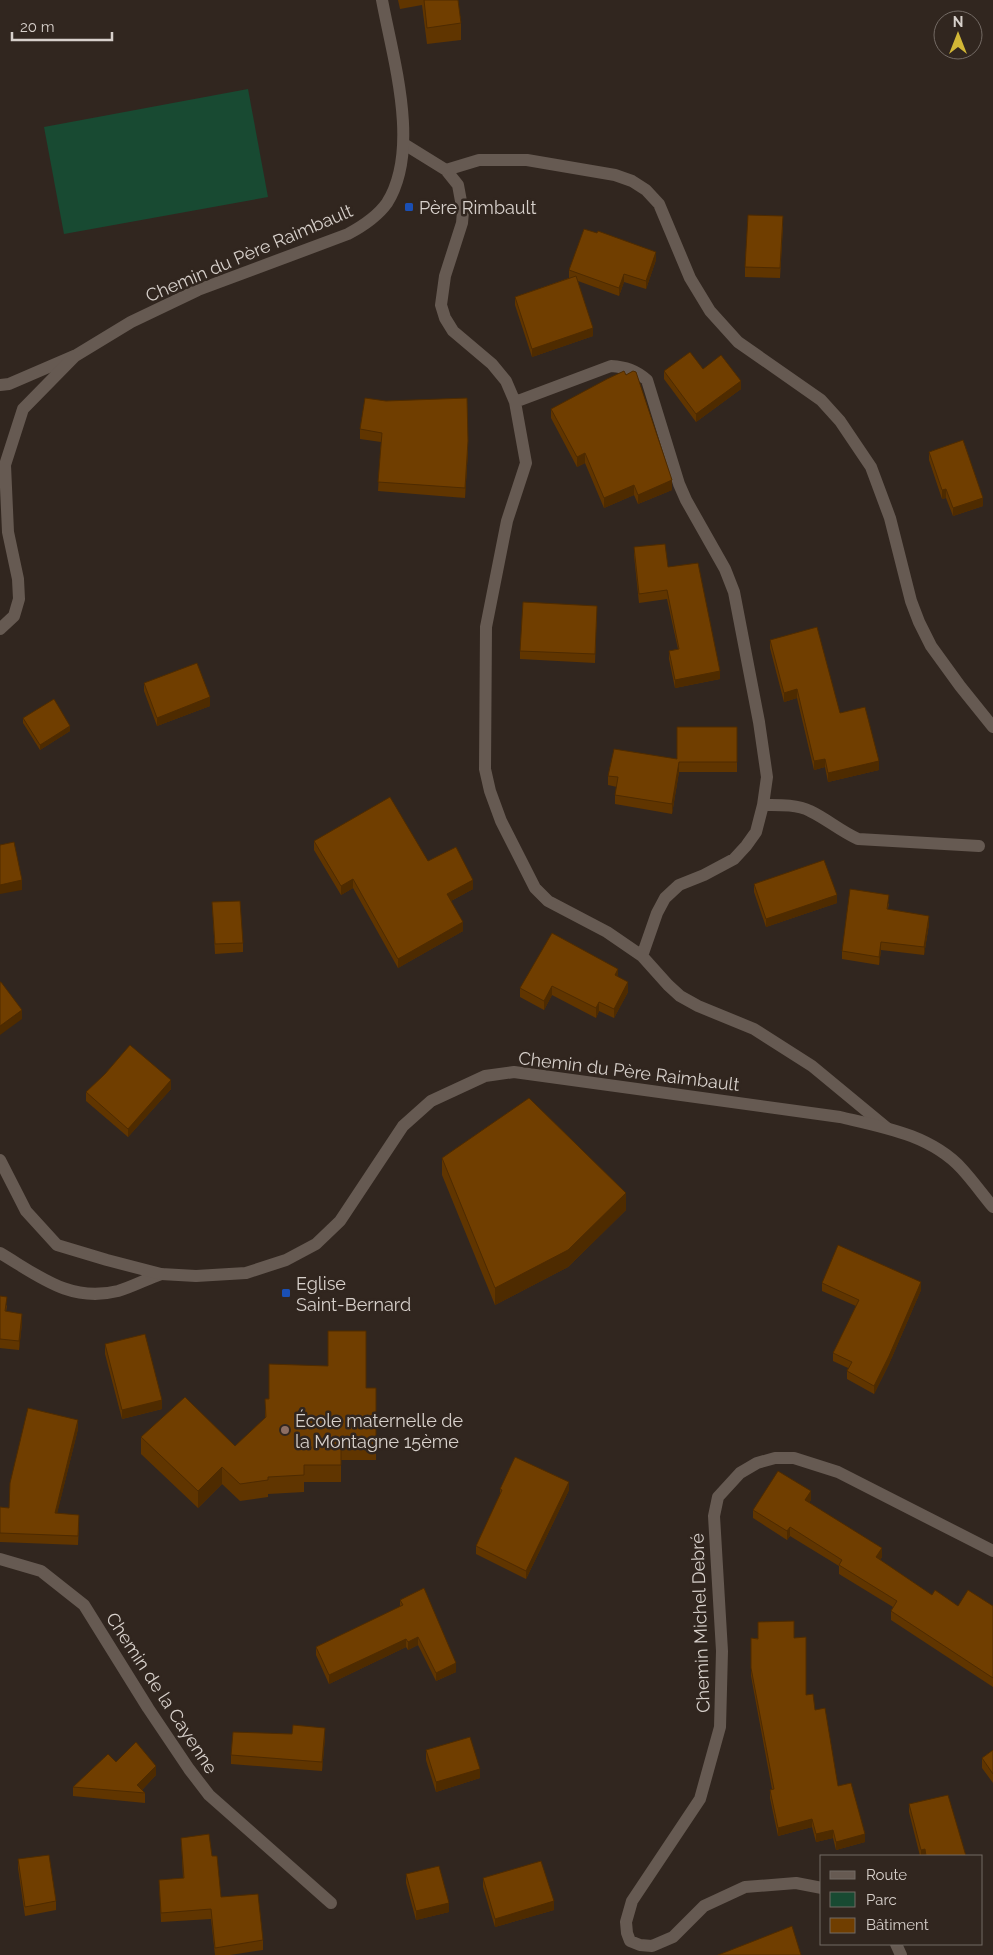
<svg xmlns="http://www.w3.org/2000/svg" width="993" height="1955" font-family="Raleway,sans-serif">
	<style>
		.park { fill: #184a32 }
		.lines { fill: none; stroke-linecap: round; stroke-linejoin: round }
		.minor { stroke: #665a52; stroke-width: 12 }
		.tertiary { stroke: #665a52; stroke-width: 12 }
		.wall { fill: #603500 }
		.shaded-wall { fill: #4e2b00 }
		.building { fill: #703e00; stroke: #4e2b00 }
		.transit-dot { fill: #1a4fb4; stroke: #31261f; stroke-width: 2 }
		.education-dot { fill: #8d6e63; stroke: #31261f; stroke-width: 2 }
		.labels { text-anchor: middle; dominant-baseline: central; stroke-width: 5; stroke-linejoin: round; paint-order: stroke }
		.poi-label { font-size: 18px; fill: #d7d0cb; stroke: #31261f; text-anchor: start }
		.street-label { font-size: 18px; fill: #d7d0cb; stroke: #31261f }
	</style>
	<rect width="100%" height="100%" fill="#31261f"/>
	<!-- park -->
	<path class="park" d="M248,89L268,197L64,234L44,127Z"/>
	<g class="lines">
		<!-- minor -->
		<path class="minor" d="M404,144L446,170L458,185L463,212L462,223L445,276L441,305L445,318L453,331L492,364L506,381L515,402L526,463L507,521L486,627L485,769L490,791L501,821L535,888L548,901L607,932L642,956L668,985L680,996L698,1006L754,1029L812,1066L887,1128
			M446,170L479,160H527L615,175L632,181L646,190L659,204L690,278L710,311L738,342L821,400L840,421L871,467L890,518L911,601L919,622L931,646L960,686L993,727
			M0,385L9,384L74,356
			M515,402L611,366C626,367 635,370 647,380L679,484L686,500L725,569L734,592L759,722L767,777L763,805L756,832L746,846L734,859L704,875L679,885L665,898L657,913L642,956
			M763,805C777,805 797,804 810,811C827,819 840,831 858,839L979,846
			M0,1253C39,1276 70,1303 118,1291C132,1287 147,1279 161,1274
			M0,1559L41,1571L84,1605L148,1708L189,1769L209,1795L331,1903
			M822,1888L796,1883L745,1887L704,1906L673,1937L652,1946L640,1945L630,1941L627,1933L626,1922L632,1901L700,1799L720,1727L722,1651L714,1516L718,1497L740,1473L757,1463L775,1458H794L838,1472L993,1551
			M896,1944L901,1955"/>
		<!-- tertiary -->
		<path class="tertiary" d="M0,629L14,616L19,599L18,579L8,532L5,465L23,409L75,356L131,322L198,290L348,234C363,226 377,217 387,203C421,149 393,59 382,0
			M0,1160L26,1211L57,1245L107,1260L161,1274L196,1276L246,1273L286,1260L316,1244L340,1221L403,1126L431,1101L485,1076L514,1072L840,1117C883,1127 931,1135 962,1169C973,1181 983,1195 993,1207"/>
	</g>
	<!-- wall -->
	<path class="wall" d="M398,0H459H458L461,23V40L427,44L422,5L400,9Z
		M783,226L780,278L745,277V267Z
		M656,260L646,289L624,282L619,296L578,281L593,336L532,357L515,305V297L569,278V270Z
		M703,369L741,389L696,422L664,379V371Z
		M626,375L672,490L638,504L634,495L604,508L585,463L577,467L551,418V409Z
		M365,398L468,450L465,498L378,491L381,442L360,439V429Z
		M929,452L983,506L953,516L946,498L942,499L929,460Z
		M634,547L668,567L720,679L675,688L669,659V651L678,649L667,599L639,603L634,555Z
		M597,606L595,663L520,659V651Z
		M770,640L840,713L879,770L828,782L825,767L814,770L797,698L784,702L770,648Z
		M144,683L210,706L157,726L144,691Z
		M23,718L70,731L40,750L23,723Z
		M737,727V772H679L672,814L615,804V795L617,787L608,785V776L677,759Z
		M314,841L428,861L473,889L451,901L463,931L398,968L353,888L341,895L314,850Z
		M754,884L837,903L766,927L754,892Z
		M212,902L243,943V952L215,954Z
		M889,903L888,909L929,924L924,955L881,950L879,965L842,959V951Z
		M618,977L628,992L614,1018L599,1011L596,1018L552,995L544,1010L520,997V988Z
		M171,1089L128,1137L86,1101V1092Z
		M442,1158L626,1210L568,1267L495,1305L442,1175Z
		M822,1283L921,1290L889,1364L874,1394L847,1379V1371L848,1368L833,1361V1353L856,1306L822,1291Z
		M0,1296L7,1306L6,1312L22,1323L19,1350L0,1348Z
		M105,1344L162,1409L122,1419L105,1354Z
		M366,1388H376V1460H341V1482H304V1492L268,1494V1497L240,1501L222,1484L198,1508L141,1454V1437L235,1446L265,1418V1399Z
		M78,1429L57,1513L79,1524L78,1545L0,1542V1507L9,1508Z
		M500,1489L569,1490L526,1579L476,1554V1546L500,1495Z
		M811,1500L809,1502L882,1557L880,1560L932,1595L958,1606H993V1687L891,1620V1611L893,1607L839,1574V1566L790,1536L787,1540L753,1518V1510Z
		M400,1600L456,1672L436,1681L418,1645L408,1650L406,1647L329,1684L316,1655V1647L400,1607Z
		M751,1638H794L806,1695L815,1710L838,1786L865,1842L836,1850L833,1838L816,1842L812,1827L778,1836L770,1798V1790L772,1789L751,1676Z
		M325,1737L322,1771L231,1764V1755Z
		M426,1750L480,1778L436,1792L426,1760Z
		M993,1750V1783L982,1768V1758Z
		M116,1762L156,1775L142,1790L145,1793V1803L73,1796V1787Z
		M909,1804L966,1856H920L909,1812Z
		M181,1838L212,1856L221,1897L263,1940V1950L230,1955H215L211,1919L161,1922L159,1880L183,1878Z
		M18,1859L56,1901V1910L25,1916L18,1868Z
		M406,1874L449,1912L416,1920L406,1883Z
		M483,1878L554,1910L495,1927L483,1887Z"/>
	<!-- shaded-wall -->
	<path class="shaded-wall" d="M656,252V260L646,289V281Z
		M624,274V282L619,296V288Z
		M593,328V336L532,357V349Z
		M741,381V389L696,422V414Z
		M468,441V450L465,498V488Z
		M585,453V463L577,467V457Z
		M672,480V490L638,504V495Z
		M634,485V495L604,508V498Z
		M946,489V498L942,499V490Z
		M983,498V506L953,516V508Z
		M720,671V679L675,688V680Z
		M797,689V698L784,702V693Z
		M210,697V706L157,726V718Z
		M70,726V731L40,750V745Z
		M825,759V767L814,770V761Z
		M879,761V770L828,782V773Z
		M679,762V772L672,814V804Z
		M353,879V888L341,895V886Z
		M22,880V890L0,894V885Z
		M473,880V889L447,903V894Z
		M837,895V903L766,927V919Z
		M929,916V924L924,955V947Z
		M463,922V931L398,968V959Z
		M881,942V950L879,965V957Z
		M618,969V978L615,975Z
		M628,982V992L614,1018V1009Z
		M552,986V995L544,1010V1001Z
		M599,1002V1011L596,1018V1008Z
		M22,1010V1019L0,1035V1026Z
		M171,1080V1089L128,1137V1129Z
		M626,1193V1210L568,1267L495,1305V1288Z
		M921,1282V1290L889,1364L874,1394V1386Z
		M22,1314V1323L19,1350V1341Z
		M162,1400V1409L122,1419V1410Z
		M78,1420V1429L55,1522V1513Z
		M222,1467V1484L198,1508V1491Z
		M569,1482V1490L526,1579V1571Z
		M811,1491V1500L805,1508V1500Z
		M790,1527V1536L787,1540V1531Z
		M882,1548V1557L876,1566V1557Z
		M418,1637V1645L408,1650V1642Z
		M406,1639V1647L329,1684V1675Z
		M456,1663V1672L436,1681V1673Z
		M325,1728V1737L322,1771V1762Z
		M156,1766V1775L139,1793L137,1785Z
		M480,1769V1778L436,1792V1782Z
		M812,1819V1827L778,1836V1828Z
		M833,1830V1838L816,1842V1834Z
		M865,1834V1842L836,1850V1842Z
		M925,1849V1856H921V1850Z
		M554,1901V1910L495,1927V1919Z
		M449,1903V1912L416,1920V1911Z"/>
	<!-- building -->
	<path class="building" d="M424,0H458L461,23L427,28Z
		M748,215L783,216L780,268L745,267Z
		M584,229L597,233L598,231L656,252L646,281L624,274L619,288L569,270Z
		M576,276L593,328L532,349L515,297Z
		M690,352L703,369L721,355L741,381L696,414L664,371Z
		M624,371L626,375L633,371L636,372L672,480L638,495L634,485L604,498L585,453L577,457L551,409L607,379Z
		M365,398L386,401L467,398L468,441L465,488L378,482L382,433L360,429Z
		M963,440L983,498L953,508L946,489L942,490L929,452Z
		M665,544L668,567L698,563L720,671L675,680L669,651L679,649L667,590L639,594L634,547Z
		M523,602L597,606L595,654L520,651Z
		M817,627L840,713L865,707L879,761L828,773L825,759L814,761L797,689L784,693L770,640Z
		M197,663L210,697L157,718L144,683Z
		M54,699L70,726L40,745L23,718Z
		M677,727H737V762H679L672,804L615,795L618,777L608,776L614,749L677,759Z
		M390,797L428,861L456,847L473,880L447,894L463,922L398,959L353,879L341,886L314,841Z
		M14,842L22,880L0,885V845Z
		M824,860L837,895L766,919L754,884Z
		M850,889L889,895L887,909L929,916L924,947L881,942L879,957L842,951Z
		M240,901L243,943L215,944L212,902Z
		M552,933L618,969L615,975L628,982L614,1009L599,1002L596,1008L552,986L544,1001L520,988Z
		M0,982H1L22,1010L0,1026Z
		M130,1045L171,1080L128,1129L86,1092L105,1074Z
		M529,1098L626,1193L568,1250L495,1288L442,1158Z
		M838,1245L921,1282L889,1356L874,1386L847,1371L852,1362L833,1353L859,1300L822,1283Z
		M0,1296L7,1297L5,1311L22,1314L19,1341L0,1339Z
		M328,1331H366V1388H376V1443H341V1465H304V1475L268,1477V1480L240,1484L222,1467L198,1491L141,1437L185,1397L235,1446L266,1417L265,1399H269V1364L328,1366Z
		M145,1334L162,1400L122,1410L105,1344Z
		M28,1408L78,1420L55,1513L79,1515L78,1536L0,1533V1507L9,1508L10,1483Z
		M515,1457L569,1482L526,1571L476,1546L502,1490L500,1489Z
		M778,1471L811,1491L805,1500L882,1548L876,1557L932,1595L935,1590L958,1606L968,1590L993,1606V1678L891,1611L897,1601L839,1565L842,1560L790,1527L787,1531L753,1510Z
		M424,1588L456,1663L436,1673L418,1637L408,1642L406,1639L329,1675L316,1647L403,1605L400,1600Z
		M794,1621V1638L806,1637V1695L813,1694L815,1710L825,1708L838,1786L851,1783L865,1834L836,1842L833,1830L816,1834L812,1819L778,1828L770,1790L774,1789L751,1668V1638L758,1639V1622Z
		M293,1725L325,1728L322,1762L231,1755L233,1732L292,1734Z
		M470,1737L480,1769L436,1782L426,1750Z
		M136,1742L156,1766L137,1785L145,1793L73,1787L108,1754L116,1762Z
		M993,1750V1774L982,1758Z
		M948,1795L966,1856H926L925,1849L921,1850L909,1804Z
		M209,1834L212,1856H217L221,1897L258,1894L263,1940L215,1948L211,1909L161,1913L159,1880L184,1878L181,1838Z
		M49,1855L56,1901L25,1907L18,1859Z
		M541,1861L554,1901L495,1919L483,1878Z
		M439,1866L449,1903L416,1911L406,1874Z
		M792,1926L801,1955H718Z"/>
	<!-- markers -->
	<g class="transit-dot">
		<rect x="404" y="202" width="10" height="10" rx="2.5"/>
		<rect x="281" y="1288" width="10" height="10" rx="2.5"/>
	</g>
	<circle class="education-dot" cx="285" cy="1430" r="5"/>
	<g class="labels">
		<!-- poi labels -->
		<g class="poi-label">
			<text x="419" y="207">Père Rimbault</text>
			<text x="296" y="1283">Eglise<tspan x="296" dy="21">Saint-Bernard</tspan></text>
			<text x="295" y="1420">École maternelle de<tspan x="295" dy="21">la Montagne 15ème</tspan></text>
		</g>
		<!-- street labels -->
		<g class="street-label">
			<text transform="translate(249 253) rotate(-23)">Chemin du Père Raimbault</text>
			<text transform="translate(629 1071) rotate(7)">Chemin du Père Raimbault</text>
			<text transform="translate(700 1623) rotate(-92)">Chemin Michel Debré</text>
			<text transform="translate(162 1693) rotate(57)">Chemin de la Cayenne</text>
		</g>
	</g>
	<!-- legend -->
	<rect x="820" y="1855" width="162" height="90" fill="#31261f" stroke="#736a64"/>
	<rect x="830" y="1871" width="25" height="8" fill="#665a52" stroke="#736a64"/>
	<text x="866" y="1880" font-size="15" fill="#d7d0cb">Route</text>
	<rect x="830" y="1892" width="25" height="15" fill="#184a32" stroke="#736a64"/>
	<text x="866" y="1905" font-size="15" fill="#d7d0cb">Parc</text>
	<rect x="830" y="1918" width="25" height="15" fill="#703e00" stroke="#736a64"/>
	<text x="866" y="1930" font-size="15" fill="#d7d0cb">Bâtiment</text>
	<!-- north arrow -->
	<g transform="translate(958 35)"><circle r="24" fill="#31261f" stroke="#736a64"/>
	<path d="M0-4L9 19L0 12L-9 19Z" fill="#d2b736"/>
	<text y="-8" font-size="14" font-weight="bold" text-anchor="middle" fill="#d7d0cb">N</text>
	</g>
	<!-- scale -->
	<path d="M12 32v8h100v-8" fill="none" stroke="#d7d0cb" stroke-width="2.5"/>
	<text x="20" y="32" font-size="15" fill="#d7d0cb" stroke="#31261f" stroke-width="4" paint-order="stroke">20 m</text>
</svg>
